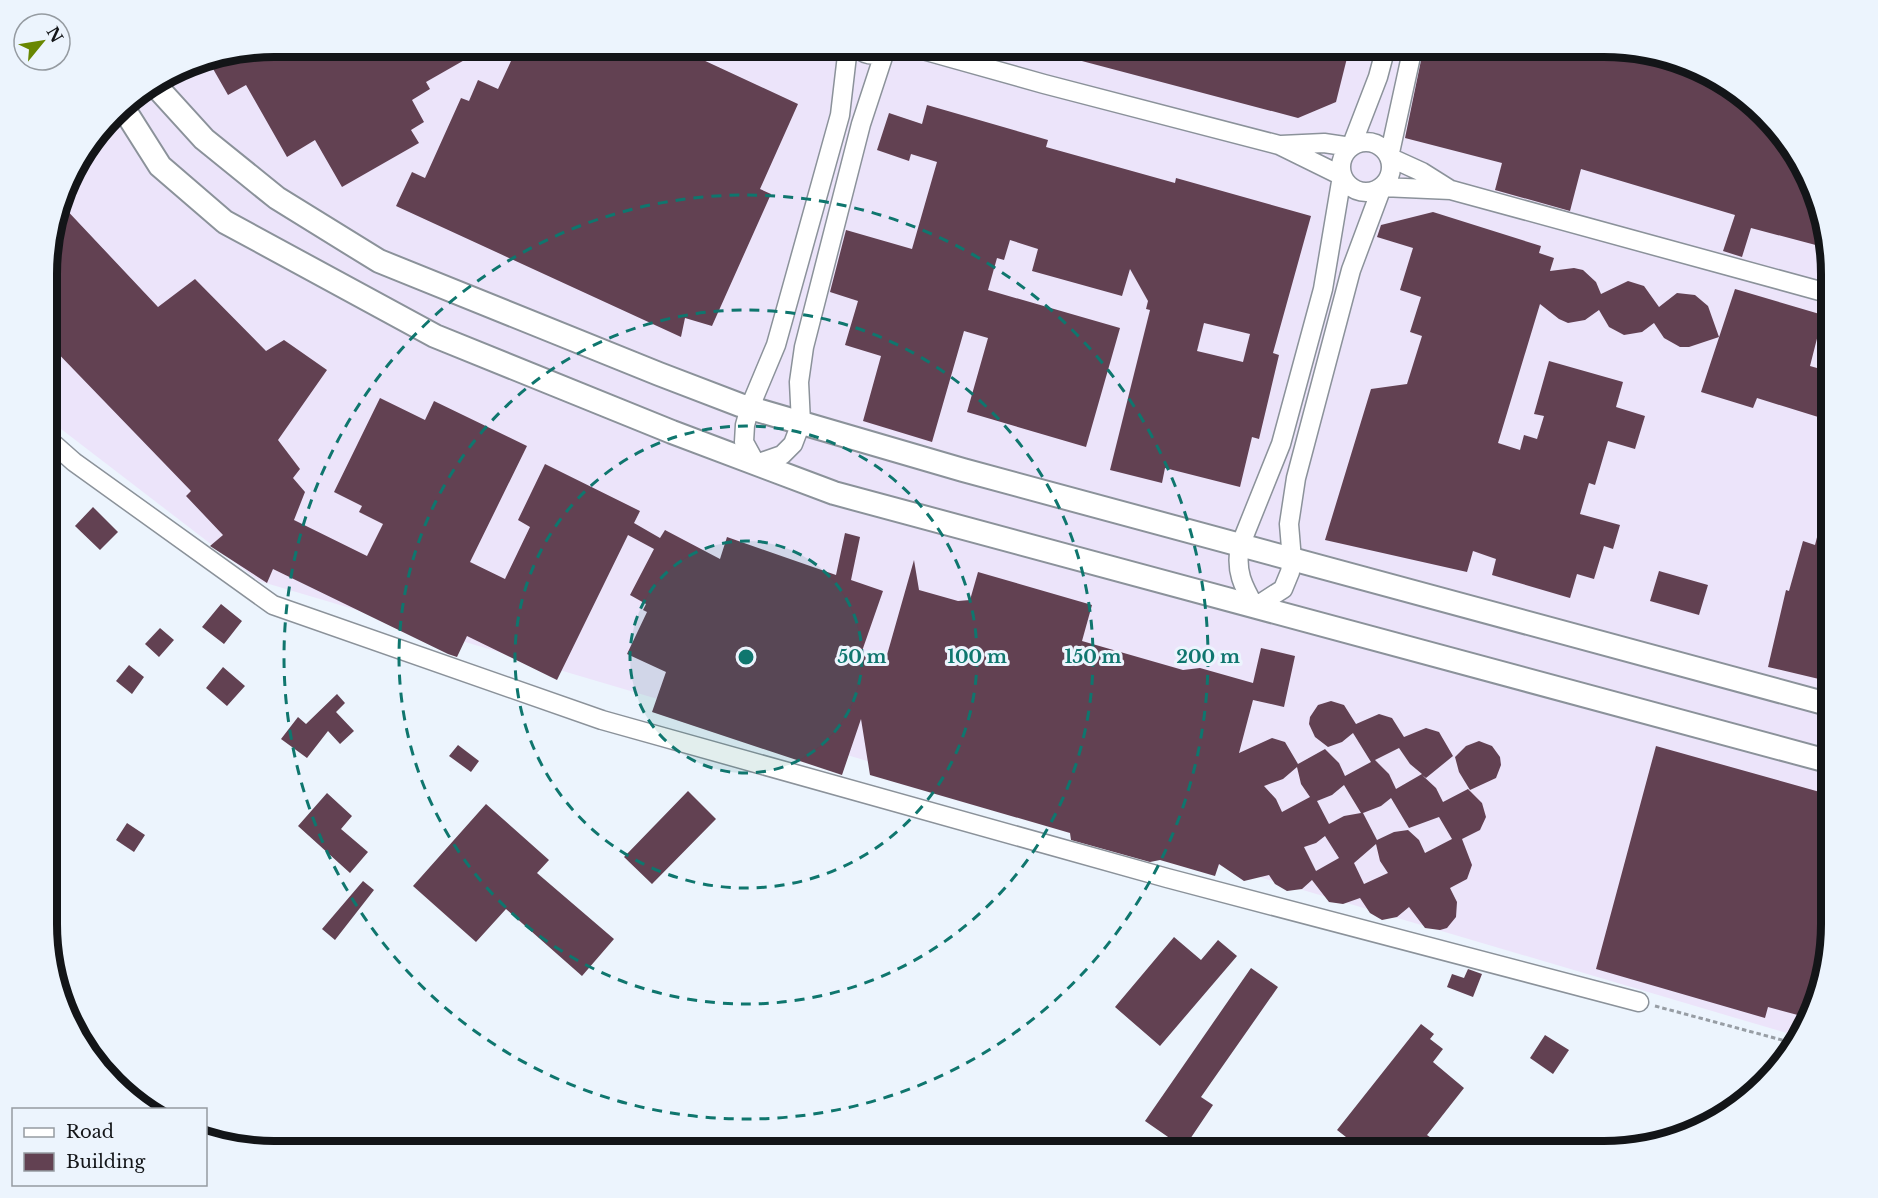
<svg xmlns="http://www.w3.org/2000/svg" width="1878" height="1198" font-family="'Libre Baskerville',serif">
	<style>
		.industrial { fill: #ece4fa }
		.building { fill: #624152; fill-rule: evenodd }
		.lines { fill: none; stroke-linecap: round; stroke-linejoin: round }
		.minor-casing { stroke: #8b929a; stroke-width: 21 }
		.tertiary-casing { stroke: #8b929a; stroke-width: 26 }
		.path { stroke: #979da4; stroke-width: 3; stroke-dasharray: 4.5 3; stroke-linecap: butt }
		.minor { stroke: #fff; stroke-width: 18 }
		.tertiary { stroke: #fff; stroke-width: 22 }
		.ring { fill: none; stroke: #0f766e; stroke-width: 3; stroke-dasharray: 10 8 }
		.rim { fill: none; stroke: #131518; stroke-width: 8 }
		.centre { fill: #0f766e; stroke: #ecf4fd; stroke-width: 3 }
		.ring-label { font-size: 18px; text-anchor: middle; font-weight: bold; fill: #0f766e; stroke: #ecf4fd; stroke-width: 6; stroke-linejoin: round; paint-order: stroke }
	</style>
	<rect width="100%" height="100%" fill="#ecf4fd"/>
	<!-- industrial -->
	<path class="industrial" d="M274,47H1605L1663,54L1730,85L1801,160L1831,259V939L1820,997L1800,1037L259,581L48,419V244L70,173L124,103L187,64Z"/>
	<!-- building -->
	<path class="building" d="M274,46H489L426,82L430,89L412,100L424,122L411,130L419,143L342,187L315,140L287,157L246,85L228,95L208,60Z
		M518,46H673L798,104L760,189L771,194L712,326L685,318L681,337L396,206L412,172L425,178L461,98L469,101L478,80L498,89Z
		M1044,46H1350L1336,102L1298,118L1044,51Z
		M1424,46H1605L1611,47L1610,51L1733,87L1801,160L1827,248L1751,228L1742,257L1723,251L1735,215L1581,169L1570,211L1495,190L1502,163L1405,138Z
		M927,105L1048,140L1046,147L1175,183L1176,178L1311,216L1273,353L1279,355L1259,439L1252,437L1240,487L1165,468L1162,483L1110,470L1150,310L1146,309L1148,301L1130,269L1122,296L1032,271L1038,249L1010,240L1004,260L997,258L988,290L1120,328L1086,447L967,412L988,338L964,331L932,442L863,421L881,356L845,345L858,301L830,292L846,230L912,249L937,162L911,154L909,161L877,150L889,113L922,124ZM1204,323L1250,334L1243,362L1197,351Z
		M61,204L158,307L195,279L266,351L284,340L327,370L278,440L300,469L293,478L305,492L294,520L367,556L383,524L359,512L362,506L334,492L380,398L425,420L434,401L527,446L470,562L505,579L530,527L518,520L545,464L640,511L634,523L660,538L665,530L720,559L727,537L836,575L845,533L860,537L851,580L883,591L861,654L885,662L914,560L919,590L958,601L970,600L978,572L1092,605L1082,641L1183,670L1200,668L1253,683L1261,648L1295,656L1284,707L1253,700L1239,753L1272,738L1285,742L1298,764L1325,749L1339,763L1345,776L1371,762L1353,733L1342,742L1328,747L1315,737L1309,724L1310,717L1318,705L1331,701L1344,705L1356,724L1379,714L1392,718L1404,737L1426,728L1439,732L1453,756L1426,778L1422,775L1436,788L1443,802L1468,789L1482,803L1486,817L1480,830L1462,839L1472,865L1467,879L1450,888L1457,902L1456,917L1447,928L1440,930L1425,928L1409,907L1397,917L1382,920L1370,913L1360,898L1343,904L1329,902L1312,880L1302,889L1287,891L1275,884L1269,875L1244,881L1219,864L1215,876L1160,860L1150,862L1071,840L1070,833L870,775L861,719L842,775L652,712L666,672L627,654L647,612L643,610L646,604L630,595L654,549L628,535L557,680L467,636L457,657L448,654L273,569L267,583L210,546L223,535L186,496L191,491L48,343V244ZM1399,748L1410,764L1422,774L1396,789L1389,774L1375,760ZM1297,767L1301,784L1310,797L1282,812L1276,799L1264,786L1283,779ZM1344,785L1361,813L1344,816L1329,824L1317,801L1332,795ZM1391,798L1409,828L1439,817L1452,839L1425,853L1419,840L1408,830L1394,832L1377,840L1363,813L1381,806ZM1325,836L1339,858L1316,871L1304,847L1316,843ZM1376,844L1380,861L1388,873L1364,884L1354,863Z
		M1433,212L1541,246L1539,253L1554,258L1550,271L1574,268L1583,270L1596,282L1601,294L1628,281L1644,286L1659,307L1677,293L1695,295L1708,306L1719,337L1689,347H1680L1664,338L1654,323L1642,332L1624,335L1609,327L1599,310L1585,320L1568,323L1559,319L1540,304L1498,443L1520,450L1524,435L1537,439L1544,416L1534,414L1549,361L1623,382L1616,407L1645,416L1635,449L1608,441L1595,485L1589,483L1580,514L1620,525L1613,549L1604,546L1594,579L1577,574L1570,598L1492,575L1496,559L1473,551L1467,572L1325,540L1371,389L1407,384L1422,336L1410,332L1421,297L1400,290L1413,248L1377,237L1381,225Z
		M1735,289L1823,315L1810,366L1831,372V421L1757,398L1753,408L1701,392Z
		M1827,466L1831,467V688L1818,683L1819,679L1768,667L1786,590L1789,591L1803,541L1815,545L1825,506L1817,504Z
		M93,507L118,532L100,550L75,526Z
		M1659,571L1708,585L1699,615L1650,601Z
		M221,604L242,621L224,644L202,627Z
		M160,628L174,640L159,657L145,644Z
		M129,665L144,677L132,694L116,681Z
		M223,667L245,686L227,706L206,688Z
		M337,694L345,703L336,712L354,731L340,744L328,731L307,758L281,739L298,717L306,724Z
		M1479,741L1492,746L1500,757L1501,765L1496,778L1470,790L1459,772L1455,757L1466,746Z
		M458,745L479,761L471,772L449,756Z
		M1656,746L1827,794L1831,801V939L1820,997L1809,1018L1768,1007L1765,1018L1596,969Z
		M688,791L716,819L652,884L624,857Z
		M327,793L352,816L341,829L368,852L350,873L298,826Z
		M486,804L549,860L537,873L614,939L582,976L506,909L476,942L413,886Z
		M127,823L145,835L134,852L116,840Z
		M363,881L374,890L335,940L322,929Z
		M1174,937L1201,960L1218,940L1237,956L1160,1046L1115,1007Z
		M1251,968L1278,987L1201,1097L1213,1105L1184,1148L1145,1121Z
		M1468,969L1482,974L1473,997L1447,987L1452,974L1464,978Z
		M1421,1024L1434,1034L1430,1039L1443,1049L1433,1062L1464,1088L1427,1135L1450,1151H1391L1383,1145L1378,1151H1364L1337,1130Z
		M1545,1035L1569,1050L1553,1074L1530,1058Z"/>
	<g class="lines">
		<!-- minor casing -->
		<g class="minor-casing">
			<path id="minor" d="M848,47L840,115L776,345L750,407L745,425L744,442L756,464L782,455L793,444L801,423L799,382L804,347L861,124L884,54
				M855,47C867,57 878,57 891,49
				M912,47L1044,84L1279,145L1342,176L1323,289L1281,444L1240,546C1235,571 1243,586 1255,607L1283,589L1290,572L1292,560L1289,524L1296,478L1351,270L1382,187L1451,190L1831,294
				M1413,47L1389,157L1422,172L1449,189
				M1341 167a25 25 0 1 1 50 0a25 25 0 1 1-50 0Z
				M1281,145L1324,143L1351,147L1378,77L1386,47
				M48,439L74,462L273,605L602,720L1167,878L1639,1002"/>
		</g>
		<!-- tertiary casing -->
		<g class="tertiary-casing">
			<path id="tertiary" d="M154,84L204,139L277,198L379,261L659,374L740,405L963,470L1831,705
				M122,106L160,166L225,222L435,336L672,432L834,493L1831,762"/>
		</g>
		<!-- path -->
		<path class="path" d="M1655,1006L1797,1044"/>
		<!-- minor -->
		<use href="#minor" class="minor"/>
		<!-- tertiary -->
		<use href="#tertiary" class="tertiary"/>
	</g>
	<!-- distance rings -->
	<circle cx="746" cy="657" r="116" fill="#0f766e" fill-opacity=".12"/>
	<g class="ring">
		<circle cx="746" cy="657" r="116"/>
		<circle cx="746" cy="657" r="231"/>
		<circle cx="746" cy="657" r="347"/>
		<circle cx="746" cy="657" r="462"/>
	</g>
	<!-- crop -->
	<path d="M0 0H1878V1198H0ZM274 57H1604A217 217 0 0 1 1821 274V924A217 217 0 0 1 1604 1141H274A217 217 0 0 1 57 924V274A217 217 0 0 1 274 57Z" fill="#ecf4fd" fill-rule="evenodd"/>
	<path class="rim" d="M274 57H1604A217 217 0 0 1 1821 274V924A217 217 0 0 1 1604 1141H274A217 217 0 0 1 57 924V274A217 217 0 0 1 274 57Z"/>
	<circle cx="746" cy="657" r="9" class="centre"/>
	<g class="ring-label">
		<text x="862" y="663">50 m</text>
		<text x="977" y="663">100 m</text>
		<text x="1093" y="663">150 m</text>
		<text x="1208" y="663">200 m</text>
	</g>
	<!-- legend -->
	<rect x="12" y="1108" width="195" height="78" fill="#ecf4fd" stroke="#959ba1" stroke-width="1.5"/>
	<rect x="24" y="1128" width="30" height="9" fill="#ffffff" stroke="#959ba1" stroke-width="1.5"/>
	<text x="66" y="1138" font-size="18" fill="#131518">Road</text>
	<rect x="24" y="1153" width="30" height="18" fill="#624152" stroke="#959ba1" stroke-width="1.5"/>
	<text x="66" y="1168" font-size="18" fill="#131518">Building</text>
	<!-- north arrow -->
	<g transform="translate(42 42) rotate(60)"><circle r="28" fill="#ecf4fd" stroke="#959ba1" stroke-width="1.5"/>
	<path d="M0-4.5L10 22L0 15L-10 22Z" fill="#688701"/>
	<text y="-9" font-size="16" font-weight="bold" text-anchor="middle" fill="#131518">N</text>
	</g>
</svg>
